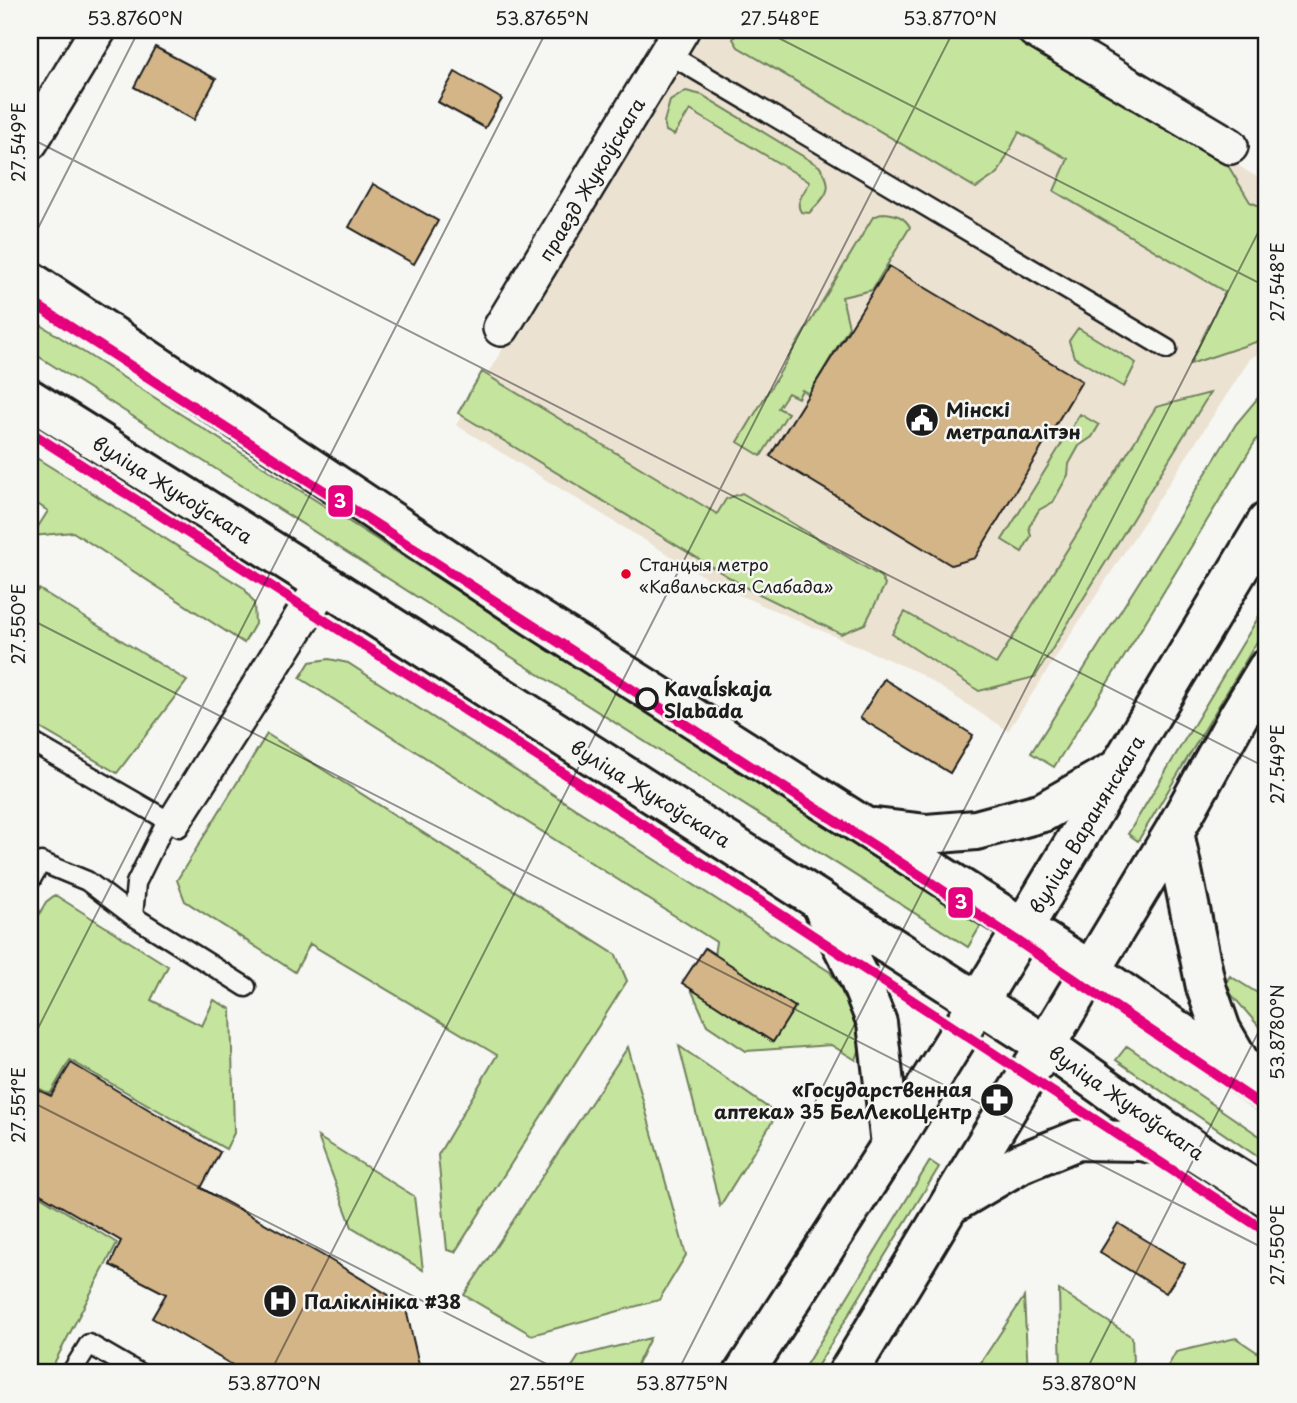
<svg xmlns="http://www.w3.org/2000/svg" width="1297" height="1403" font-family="'Playpen Sans',sans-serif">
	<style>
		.built { fill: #ece2d2 }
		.green { fill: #c5e59e; stroke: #70805d; stroke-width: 2 }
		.building { fill: #d3b587; stroke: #1c1c1c; stroke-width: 2 }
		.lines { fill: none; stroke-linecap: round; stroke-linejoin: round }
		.service-casing { stroke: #1c1c1c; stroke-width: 23 }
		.minor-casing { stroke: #1c1c1c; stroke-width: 40 }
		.secondary-casing { stroke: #1c1c1c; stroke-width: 44 }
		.service { stroke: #f6f6f2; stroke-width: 18 }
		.minor { stroke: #f6f6f2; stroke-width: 35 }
		.secondary { stroke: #f6f6f2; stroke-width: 38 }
		.metro-1-casing { stroke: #f6f6f2; stroke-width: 16 }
		.metro-1 { stroke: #e5007d; stroke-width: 10 }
		.ticks { fill: none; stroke: #1c1c1c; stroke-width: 2; stroke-opacity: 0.45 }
		.bus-dot { fill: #e4002b; stroke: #f6f6f2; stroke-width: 2.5 }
		.stop-dot { fill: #f6f6f2; stroke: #1c1c1c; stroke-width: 3.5 }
		.labels { text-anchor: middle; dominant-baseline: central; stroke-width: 5; stroke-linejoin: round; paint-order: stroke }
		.bus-label { font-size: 17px; fill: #1c1c1c; stroke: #f6f6f2; text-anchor: start }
		.street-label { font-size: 19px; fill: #1c1c1c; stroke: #f6f6f2 }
		.poi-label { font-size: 19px; font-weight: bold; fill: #1c1c1c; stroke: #f6f6f2; text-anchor: start }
		.stop-label { font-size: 19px; font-weight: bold; fill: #1c1c1c; stroke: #f6f6f2; text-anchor: start }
		.line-badge { stroke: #f6f6f2; stroke-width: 2.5 }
		.badge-label { font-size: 19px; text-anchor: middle; font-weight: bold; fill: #fff }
		.neatline { fill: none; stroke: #1c1c1c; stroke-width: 2.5 }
		.ticks-label { font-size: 18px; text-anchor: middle; fill: #1c1c1c }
	</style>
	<rect width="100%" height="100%" fill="#f6f6f2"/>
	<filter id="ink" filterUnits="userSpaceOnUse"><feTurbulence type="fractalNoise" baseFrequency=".0143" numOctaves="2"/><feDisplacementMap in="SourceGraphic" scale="14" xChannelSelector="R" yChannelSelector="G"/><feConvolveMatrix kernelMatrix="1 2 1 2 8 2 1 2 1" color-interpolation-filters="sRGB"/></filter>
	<g filter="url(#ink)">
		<!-- built -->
		<path class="built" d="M698,30H1012L1267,183V347L1250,359L1008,731L917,672L723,588L456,425Z"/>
		<!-- green -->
		<path class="green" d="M738,30H1009L1224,159L1250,202L1267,209V336L1265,339L1190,364L1225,292L1054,191L1068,159L1019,132L998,173L976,188L738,47L733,39Z
			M686,91L702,95L819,166C836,187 826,197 809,213L801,212C794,203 805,191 810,182L690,110L674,135L666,131L664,122L670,101Z
			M884,213C895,214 904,216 910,227L872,290L842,297L849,327L809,394L802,390L798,398L788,393L778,408L788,413L761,456L738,442L873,217Z
			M30,318L981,925L968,947L30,351Z
			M1078,328L1136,363L1124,387L1074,357L1069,341Z
			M482,372L717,514L726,499L742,493L881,577L885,585L865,624L841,634L747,588L458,413Z
			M1267,387V422L1124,657L1054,767L1031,753L1151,563L1236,424Z
			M1210,393L1035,677L979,691L892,634L905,612L996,664L1156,407Z
			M1080,414L1099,425L1092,437L1079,446L1069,464L1068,475L1053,502L1039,510L1029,527L1031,536L1022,552L1002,540Z
			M30,454L244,588L254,603L255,624L244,643L73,532L32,536L48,511L30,499Z
			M39,589L187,681L117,773L30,722V598Z
			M1267,603V625L1138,841L1128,834Z
			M329,659L348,663L830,972L851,1004L861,1045L856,1060L831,1045L746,1051L707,1025L691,989L783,1025L795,1007L714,955L716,942L300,678L310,662Z
			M267,734L616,955L627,981L455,1252L447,1250L438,1155L497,1055L310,944L295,972L185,901L177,880Z
			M55,895L168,966L151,1000L202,1026L214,1000L231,1009L234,1133L226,1149L70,1060L50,1094L30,1084V930L46,902Z
			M1230,976L1267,999V1034L1263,1031L1224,986Z
			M679,1046L777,1114L720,1206Z
			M1127,1046L1267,1141V1163L1116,1060Z
			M628,1047L686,1255L659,1300L532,1335L464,1295Z
			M318,1137L414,1196L423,1270L352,1227Z
			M930,1161L939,1167L813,1373H801Z
			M30,1190L117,1243L49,1373H30Z
			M1059,1290L1132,1337L1133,1363L1127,1373H1061Z
			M1024,1297L1028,1373H974Z
			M650,1338L633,1373H568L579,1356Z
			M1236,1338L1267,1359V1373H1164L1176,1352Z"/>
		<!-- building -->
		<path class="building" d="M155,47L216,79L194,120L134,87Z
			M455,72L502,99L485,128L438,102Z
			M373,184L438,221L414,264L349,227Z
			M889,266L1082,381L975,558L951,565L770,456Z
			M884,679L973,735L950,773L860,718Z
			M705,948L795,1007L773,1042L682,983Z
			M71,1063L220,1152L201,1188L322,1255L405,1305L421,1373H246L152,1318L166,1294L110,1265L121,1241L30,1188V1086L51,1096Z
			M1118,1223L1185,1264L1166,1293L1100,1252Z"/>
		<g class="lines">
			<!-- service casing -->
			<g class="service-casing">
				<path id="service" d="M667,53L1167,349
					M30,741L179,827L331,588
					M30,881L41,862L87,881L133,916
					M246,987L133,916L136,883L167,820L316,579
					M71,1373L89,1344L139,1373"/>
			</g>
			<!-- minor casing -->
			<g class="minor-casing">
				<path id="minor" d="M1035,30L1230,146
					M30,142L98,30
					M501,328L681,30"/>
			</g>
			<!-- secondary casing -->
			<g class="secondary-casing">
				<path id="secondary" d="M30,281L533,616L1091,971L1267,1092
					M30,399L331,588L1045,1045L1195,1151L1267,1197
					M875,828L927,834L976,830L1043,812L1116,770
					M1174,832L1206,987L1221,1030L1246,1073
					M821,903L859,978L877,1023L891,1145
					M955,1202L1021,1163L1078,1140L1140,1141L1188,1150
					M744,1373L891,1145L978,1003L1267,522
					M848,1373L1174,832L1238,717L1267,669"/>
			</g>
			<!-- service -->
			<use href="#service" class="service"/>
			<!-- minor -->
			<use href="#minor" class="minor"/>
			<!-- secondary -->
			<use href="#secondary" class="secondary"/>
			<!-- metro-1 casing -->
			<g class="metro-1-casing">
				<path id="metro-1" d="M30,301L921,876L1267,1109
					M30,432L607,801L1267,1232"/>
			</g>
			<!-- metro-1 -->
			<use href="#metro-1" class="metro-1"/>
		</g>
	</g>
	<!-- ticks -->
	<path class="ticks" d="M763,30L1267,287M30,138L1267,768M30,244L139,30M30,619L1267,1250M30,1044L547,30M30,1101L564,1373M270,1373L954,30M677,1373L1267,215M1085,1373L1267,1015"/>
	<!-- icons -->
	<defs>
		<g id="civic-disc" transform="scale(1.75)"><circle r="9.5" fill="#1c1c1c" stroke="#f6f6f2"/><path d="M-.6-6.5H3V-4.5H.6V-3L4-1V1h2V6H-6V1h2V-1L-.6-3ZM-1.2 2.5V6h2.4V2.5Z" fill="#fff"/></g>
		<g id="pharmacy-disc" transform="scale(1.75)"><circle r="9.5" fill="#1c1c1c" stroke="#f6f6f2"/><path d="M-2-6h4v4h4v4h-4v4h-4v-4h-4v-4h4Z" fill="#fff"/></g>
		<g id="hospital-disc" transform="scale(1.75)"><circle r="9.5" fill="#1c1c1c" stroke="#f6f6f2"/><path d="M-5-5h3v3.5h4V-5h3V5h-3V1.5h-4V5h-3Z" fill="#fff"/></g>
	</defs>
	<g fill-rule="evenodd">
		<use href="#civic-disc" x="922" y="420"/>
		<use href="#pharmacy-disc" x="997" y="1100"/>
		<use href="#hospital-disc" x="280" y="1301"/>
	</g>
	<!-- markers -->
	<circle class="bus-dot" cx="626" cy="574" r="6"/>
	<circle class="stop-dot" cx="647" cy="699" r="10"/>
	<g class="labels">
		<!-- bus labels -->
		<g class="bus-label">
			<text x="639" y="564">Станцыя метро<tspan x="639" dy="22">«Кавальская Слабада»</tspan></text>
		</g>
		<!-- street labels -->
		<g class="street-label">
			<text transform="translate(591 179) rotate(-59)">праезд Жукоўскага</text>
			<text transform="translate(173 489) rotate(32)">вуліца Жукоўскага</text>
			<text transform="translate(651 793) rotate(32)">вуліца Жукоўскага</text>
			<text transform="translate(1086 824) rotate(-59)">вуліца Варанянскага</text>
			<text transform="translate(1127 1102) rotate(35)">вуліца Жукоўскага</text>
		</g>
		<!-- poi labels -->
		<g class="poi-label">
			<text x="946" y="409">Мінскі<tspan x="946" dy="22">метрапалітэн</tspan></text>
			<text x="972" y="1089" text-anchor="end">«Государственная<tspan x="972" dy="22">аптека» 35 БелЛекоЦентр</tspan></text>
			<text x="304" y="1301">Паліклініка #38</text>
		</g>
		<!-- stop labels -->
		<g class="stop-label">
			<text x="664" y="688">Kavaĺskaja<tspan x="664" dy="22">Slabada</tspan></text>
		</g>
	</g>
	<g class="line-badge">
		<rect x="327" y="484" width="27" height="34" rx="7" fill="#e5007d"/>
		<rect x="947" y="886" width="27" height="33" rx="7" fill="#e5007d"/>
	</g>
	<g class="badge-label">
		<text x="340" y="508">3</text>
		<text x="961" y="909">3</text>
	</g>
	<!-- margin -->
	<rect width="1297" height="1403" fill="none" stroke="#f6f6f2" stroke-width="77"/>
	<rect x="38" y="38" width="1220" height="1326" class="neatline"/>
	<g class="ticks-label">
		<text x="135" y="25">53.8760°N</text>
		<text x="542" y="25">53.8765°N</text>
		<text x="780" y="25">27.548°E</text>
		<text x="950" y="25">53.8770°N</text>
		<text transform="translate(19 142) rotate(-90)" y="6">27.549°E</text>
		<text transform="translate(1278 282) rotate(-90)" y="6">27.548°E</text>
		<text transform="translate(19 624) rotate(-90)" y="6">27.550°E</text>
		<text transform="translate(1278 764) rotate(-90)" y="6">27.549°E</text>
		<text transform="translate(1278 1032) rotate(-90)" y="6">53.8780°N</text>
		<text transform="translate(19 1105) rotate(-90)" y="6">27.551°E</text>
		<text transform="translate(1278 1245) rotate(-90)" y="6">27.550°E</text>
		<text x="274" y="1390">53.8770°N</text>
		<text x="547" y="1390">27.551°E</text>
		<text x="682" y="1390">53.8775°N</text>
		<text x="1089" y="1390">53.8780°N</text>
	</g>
</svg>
